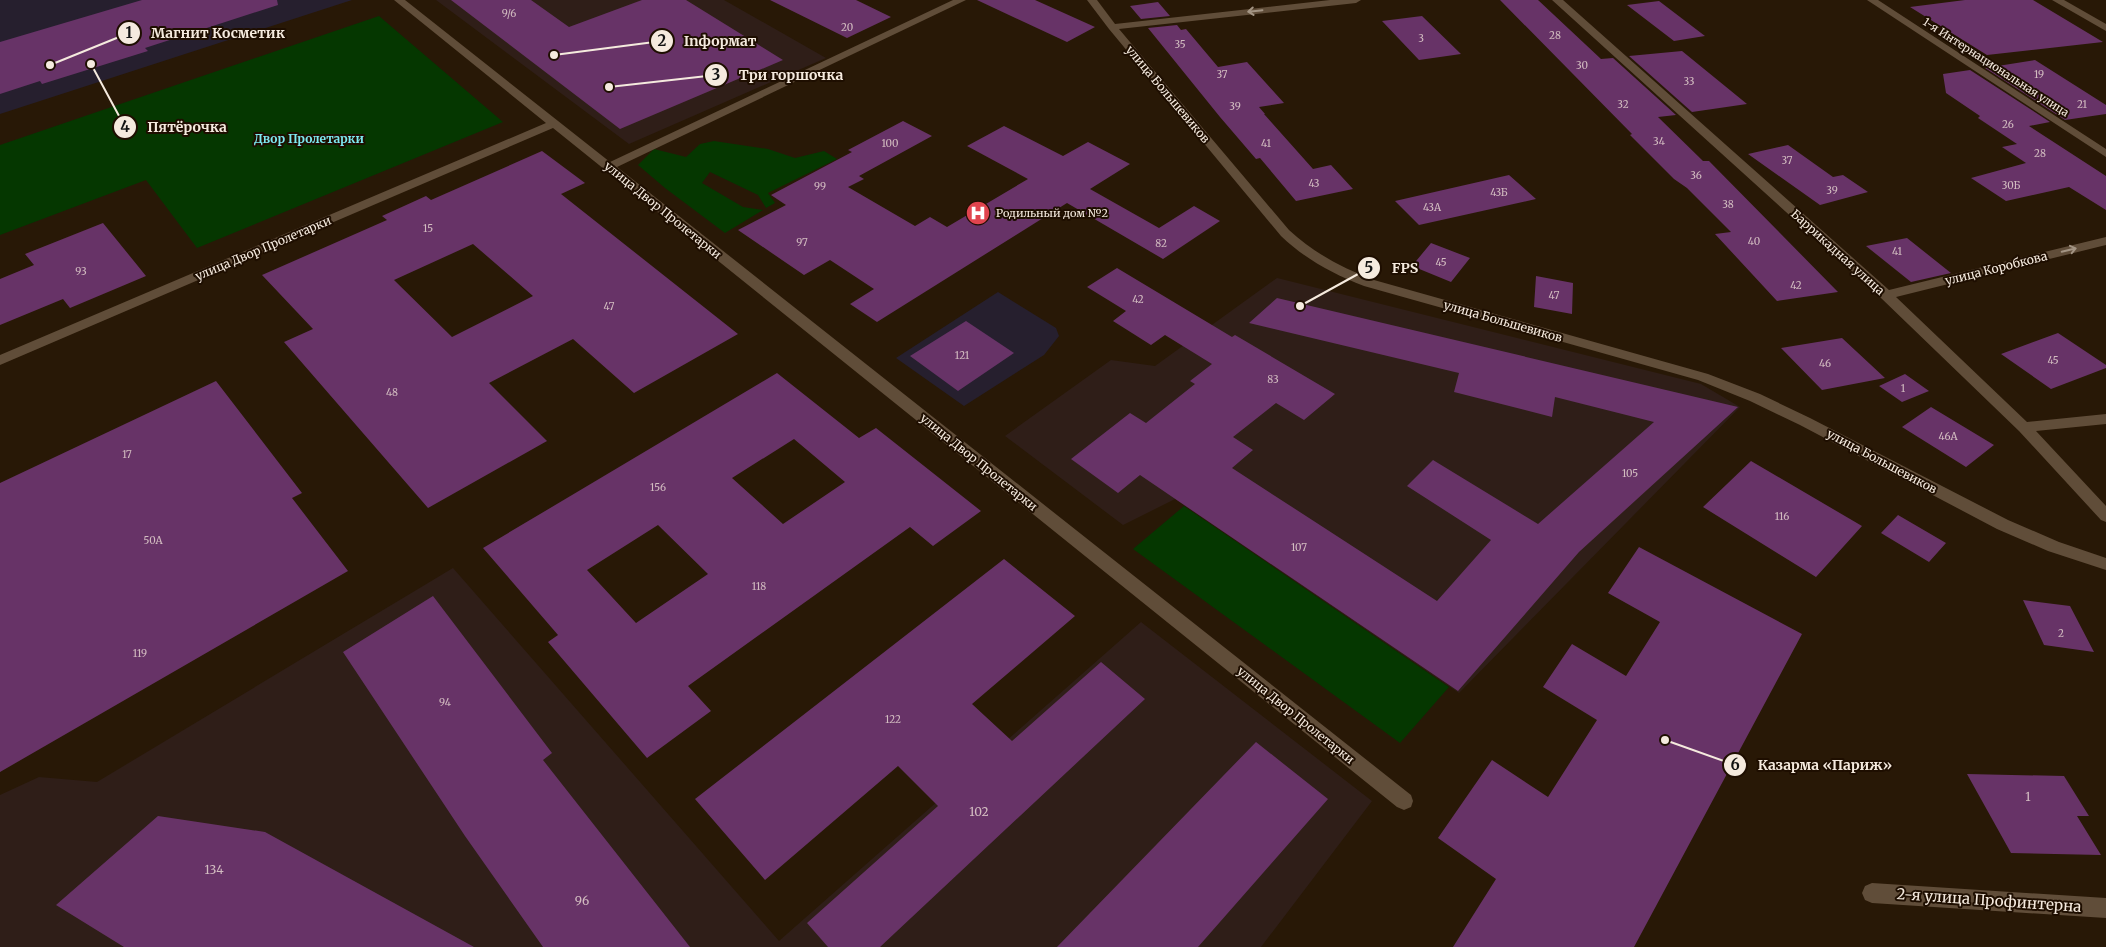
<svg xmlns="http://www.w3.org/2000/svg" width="2106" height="947" font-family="Merriweather,serif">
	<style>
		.commercial { fill: #261f2e }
		.industrial { fill: #2f1e18 }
		.green { fill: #053700 }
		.building { fill: #673367; fill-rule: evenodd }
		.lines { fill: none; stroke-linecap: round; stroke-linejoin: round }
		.street { fill: #604d39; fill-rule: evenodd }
		.oneway { stroke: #a39483 }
		.labels { text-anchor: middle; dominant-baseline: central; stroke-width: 4; stroke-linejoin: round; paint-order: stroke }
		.number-label { font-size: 10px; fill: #d2bcc0 }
		.far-street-label { font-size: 11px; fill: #f5eade; stroke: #1e0e00 }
		.far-poi-label { font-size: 11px; fill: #f5eade; stroke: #1e0e00; text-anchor: start }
		.street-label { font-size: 12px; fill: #f5eade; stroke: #1e0e00 }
		.far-quarter-label { font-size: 12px; font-weight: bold; fill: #7eeaf1; stroke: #1e0e00 }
		.near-number-label { font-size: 12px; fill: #d2bcc0 }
		.near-street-label { font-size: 15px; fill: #f5eade; stroke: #1e0e00 }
		.leader { fill: none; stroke: #f5eade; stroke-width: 2 }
		.callout-dot { fill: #f5eade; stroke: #1e0e00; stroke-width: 2 }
		.mark-label { font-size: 15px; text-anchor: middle; font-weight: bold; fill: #111 }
		.callout-label { font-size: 14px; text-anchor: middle; font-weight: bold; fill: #f5eade; stroke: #1e0e00; stroke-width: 4; stroke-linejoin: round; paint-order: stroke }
	</style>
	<rect width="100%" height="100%" fill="#281806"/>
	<!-- commercial -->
	<path class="commercial" d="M0,0H352L0,114Z
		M998,292L1056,328L1059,336L1044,355L964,406L896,358Z"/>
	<!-- industrial -->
	<path class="industrial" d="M436,0H724L826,58L629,144Z
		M1277,278L1701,384L1740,407L1459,693L1175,499L1123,525L1005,436L1111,360L1155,366Z
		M453,568L779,941L1141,622L1372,801L1261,947H0V795L39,777L97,782Z"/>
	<!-- green -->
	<path class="green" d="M379,16L503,122L197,248L146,180L0,235V145Z
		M714,141L768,149L795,158L824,151L837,159L768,193L775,203L766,208L758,195L710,172L702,183L743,207L763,210L725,233L665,188L638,165L654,149L686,157L700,144Z
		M1184,506L1449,687L1400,743L1133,549Z"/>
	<!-- building -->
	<path class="building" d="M142,0H277L278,5L145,48L148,51L42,84L40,81L0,94V42Z
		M451,0H531L569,27L642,0H686L783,60L620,129Z
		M770,0H856L891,17L847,38Z
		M977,0H1035L1095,27L1067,42Z
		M1500,0H1538L1601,59L1613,58L1676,115L1658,117L1703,161H1709L1838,292L1777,301L1715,234L1731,232L1687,188L1674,179L1630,135L1632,134Z
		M1965,0H2033L2103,42L1987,55L1910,7Z
		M1659,1L1705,36L1674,41L1627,5Z
		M1158,2L1170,16L1141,19L1130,6Z
		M1422,16L1461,54L1419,60L1382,21Z
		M1177,25L1181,30L1186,29L1218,67L1247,62L1284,103L1259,107L1265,114H1264L1313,169L1331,165L1353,189L1296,201L1260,158L1256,159L1220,117L1148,28Z
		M1682,51L1747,104L1692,112L1629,56Z
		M2035,60L2106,105V114L2065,120L1985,68Z
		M1970,70L2050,122L2029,126L2106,176V210L2069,187L2006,201L1971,178L2026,163L2002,147L2017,144L1978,118L1980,116L1946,93L1943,74Z
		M903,121L932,136L859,176L864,179L848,187L915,226L930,217L947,227L1028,179L967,146L1004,126L1063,156L1088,142L1130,164L1090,189L1159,228L1194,206L1220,221L1163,259L1067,203L877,322L850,304L874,289L830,260L804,275L738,230L786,205L771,195L852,152L848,150Z
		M1788,145L1833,177L1843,175L1868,192L1820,205L1748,154Z
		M542,151L585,183L561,194L738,334L634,393L573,339L489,383L547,441L428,508L284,342L313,329L262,275L387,220L382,216L426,196L431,200ZM473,244L533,296L452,337L394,280Z
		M1509,175L1536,199L1419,225L1395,201Z
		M103,223L146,276L70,308L63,299L0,325V279L34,265L25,254Z
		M1907,238L1951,273L1911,282L1866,246Z
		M1431,243L1470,258L1451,282L1412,266Z
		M1117,268L1232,337L1235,335L1335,394L1304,420L1276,403L1233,437L1253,450L1232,468L1437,601L1491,540L1407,486L1433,460L1538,524L1654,422L1555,397L1552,417L1454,392L1459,373L1249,323L1277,298L1738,407L1579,552L1458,691L1140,475L1118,493L1071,459L1130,413L1146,423L1195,384L1190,381L1212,364L1165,335L1151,345L1113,321L1126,311L1087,287Z
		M1536,276L1573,283L1572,314L1534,307Z
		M966,321L1014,353L958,391L910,356Z
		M2058,333L2106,365V368L2051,389L2001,354Z
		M1842,338L1885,378L1822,390L1781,348Z
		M777,373L859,438L876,428L981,511L933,546L910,527L688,686L711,711L647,758L548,642L558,635L483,548ZM794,439L845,482L783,524L732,478ZM658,525L708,574L636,623L587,570Z
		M1905,374L1929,391L1902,402L1879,386Z
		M216,381L302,493L292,498L348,571L0,772V483Z
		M1931,407L1994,445L1966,467L1902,427Z
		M1751,461L1862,526L1816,577L1703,507Z
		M1898,515L1946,543L1929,562L1881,533Z
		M1639,547L1802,634L1634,947H1453L1496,879L1438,838L1492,760L1548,797L1597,720L1543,687L1572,644L1626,676L1660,622L1608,593Z
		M1004,559L1075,616L972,704L1012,741L1101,662L1145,699L880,947H828L807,923L938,806L898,766L765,880L695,799Z
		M433,596L552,753L543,760L690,947H543L465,836L343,652Z
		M2023,600L2070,606L2094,652L2044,645Z
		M1256,742L1328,799L1198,947H1057Z
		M1967,774L2064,776L2089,816H2077L2101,855L2011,853Z
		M158,816L265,832L474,947H124L56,905Z"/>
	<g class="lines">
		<!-- street -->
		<path class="street" d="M394,0H405L610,162L953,0H966L617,167L1411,795L1413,801L1411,807L1404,810L1397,807L553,128L0,365V355L546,123Z
			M1087,0H1097L1115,24L1330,0H1361L1356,3L1119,29L1289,230C1314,253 1342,268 1374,280L1708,374L1760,394L1810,418L2008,520L2059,542L2106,558V570L2048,551L1997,529L1800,425L1750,401L1698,380L1364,286C1333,274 1305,259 1281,236L1109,29Z
			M1552,0H1563L1889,290L2106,237V245L1896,297L2027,422L2106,414V424L2036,431L2106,506V522L2101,520L2019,431L1881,298Z
			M1867,0H1878L2106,149V157Z
			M2052,0H2064L2106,24V31Z
			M1872,883L2106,898V918L1872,903L1865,900L1862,893L1865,886Z"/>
	</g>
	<!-- one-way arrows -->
	<defs><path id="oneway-shaft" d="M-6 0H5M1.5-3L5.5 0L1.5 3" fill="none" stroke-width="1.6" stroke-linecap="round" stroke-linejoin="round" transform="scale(1.25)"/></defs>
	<g class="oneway">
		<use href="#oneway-shaft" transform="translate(1255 11) rotate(174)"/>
		<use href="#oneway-shaft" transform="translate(2069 250) rotate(-14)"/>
	</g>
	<!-- icons -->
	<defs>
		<g id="hospital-disc" transform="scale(1.25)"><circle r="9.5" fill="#e0444e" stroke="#1e0e00"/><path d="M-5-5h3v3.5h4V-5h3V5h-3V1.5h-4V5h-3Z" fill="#fff"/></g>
	</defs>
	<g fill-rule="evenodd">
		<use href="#hospital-disc" x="978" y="213"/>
	</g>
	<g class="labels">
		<!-- number labels -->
		<g class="number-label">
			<text x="509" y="13">9/6</text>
			<text x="847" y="27">20</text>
			<text x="1555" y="35">28</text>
			<text x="1421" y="38">3</text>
			<text x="1180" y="44">35</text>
			<text x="1582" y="65">30</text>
			<text x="1222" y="74">37</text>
			<text x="2039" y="74">19</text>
			<text x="1689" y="81">33</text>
			<text x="1623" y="104">32</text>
			<text x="2082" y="104">21</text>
			<text x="1235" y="106">39</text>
			<text x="2008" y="124">26</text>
			<text x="1659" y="141">34</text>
			<text x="890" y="143">100</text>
			<text x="1266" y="143">41</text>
			<text x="2040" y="153">28</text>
			<text x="1787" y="160">37</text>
			<text x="1696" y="175">36</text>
			<text x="1314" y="183">43</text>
			<text x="2011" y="185">30Б</text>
			<text x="820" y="186">99</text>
			<text x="1832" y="190">39</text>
			<text x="1499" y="192">43Б</text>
			<text x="1728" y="204">38</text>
			<text x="1432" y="207">43А</text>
			<text x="428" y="228">15</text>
			<text x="1754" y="241">40</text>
			<text x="802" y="242">97</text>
			<text x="1161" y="243">82</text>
			<text x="1897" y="251">41</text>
			<text x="1441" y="262">45</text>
			<text x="81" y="271">93</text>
			<text x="1796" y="285">42</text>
			<text x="1554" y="295">47</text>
			<text x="1138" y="299">42</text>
			<text x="609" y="306">47</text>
			<text x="962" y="355">121</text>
			<text x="2053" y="360">45</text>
			<text x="1825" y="363">46</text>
			<text x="1273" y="379">83</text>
			<text x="1903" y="388">1</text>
			<text x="392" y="392">48</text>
			<text x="1948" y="436">46А</text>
			<text x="127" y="454">17</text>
			<text x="1630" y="473">105</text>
			<text x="658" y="487">156</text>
			<text x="1782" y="516">116</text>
			<text x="153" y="540">50А</text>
			<text x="1299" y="547">107</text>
			<text x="759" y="586">118</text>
			<text x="2061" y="633">2</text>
			<text x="140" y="653">119</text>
			<text x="445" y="702">94</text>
			<text x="893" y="719">122</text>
		</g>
		<!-- far-street labels -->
		<g class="far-street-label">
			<text transform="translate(1996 67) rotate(33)">1-я Интернациональная улица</text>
		</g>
		<!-- far-poi labels -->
		<g class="far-poi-label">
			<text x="996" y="213">Родильный дом №2</text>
		</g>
		<!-- street labels -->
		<g class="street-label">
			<text transform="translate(1168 94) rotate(50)">улица Большевиков</text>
			<text transform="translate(663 210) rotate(39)">улица Двор Пролетарки</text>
			<text transform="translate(263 248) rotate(-23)">улица Двор Пролетарки</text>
			<text transform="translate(1838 252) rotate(42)">Баррикадная улица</text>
			<text transform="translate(1996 268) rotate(-14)">улица Коробкова</text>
			<text transform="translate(1503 321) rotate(16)">улица Большевиков</text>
			<text transform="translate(1882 461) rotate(28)">улица Большевиков</text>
			<text transform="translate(979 462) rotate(39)">улица Двор Пролетарки</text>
			<text transform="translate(1296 715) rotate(39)">улица Двор Пролетарки</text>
		</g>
		<!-- far-quarter labels -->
		<g class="far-quarter-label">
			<text x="309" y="138">Двор Пролетарки</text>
		</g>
		<!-- near-number labels -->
		<g class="near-number-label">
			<text x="2028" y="796">1</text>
			<text x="979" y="811">102</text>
			<text x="214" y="869">134</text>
			<text x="582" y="900">96</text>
		</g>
		<!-- near-street labels -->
		<g class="near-street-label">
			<text transform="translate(1989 900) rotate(4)">2-я улица Профинтерна</text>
		</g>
	</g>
	<!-- callouts -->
	<path class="leader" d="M50 65L129 33M554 55L662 41M609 87L716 75M91 64L125 127M1300 306L1369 268M1665 740L1735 765"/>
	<g class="callout-dot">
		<circle cx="50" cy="65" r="5"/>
		<circle cx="554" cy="55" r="5"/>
		<circle cx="609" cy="87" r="5"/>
		<circle cx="91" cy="64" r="5"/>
		<circle cx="1300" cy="306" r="5"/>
		<circle cx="1665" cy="740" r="5"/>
		<circle cx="129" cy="33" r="12"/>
		<circle cx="662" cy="41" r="12"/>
		<circle cx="716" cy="75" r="12"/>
		<circle cx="125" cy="127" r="12"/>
		<circle cx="1369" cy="268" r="12"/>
		<circle cx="1735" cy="765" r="12"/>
	</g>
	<g class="mark-label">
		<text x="129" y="38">1</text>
		<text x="662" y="46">2</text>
		<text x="716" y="80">3</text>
		<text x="125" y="132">4</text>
		<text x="1369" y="273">5</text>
		<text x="1735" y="770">6</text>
	</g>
	<g class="callout-label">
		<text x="218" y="38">Магнит Косметик</text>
		<text x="720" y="46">Inформат</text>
		<text x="791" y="80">Три горшочка</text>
		<text x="187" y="132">Пятёрочка</text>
		<text x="1405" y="273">FPS</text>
		<text x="1825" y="770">Казарма «Париж»</text>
	</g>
</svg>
